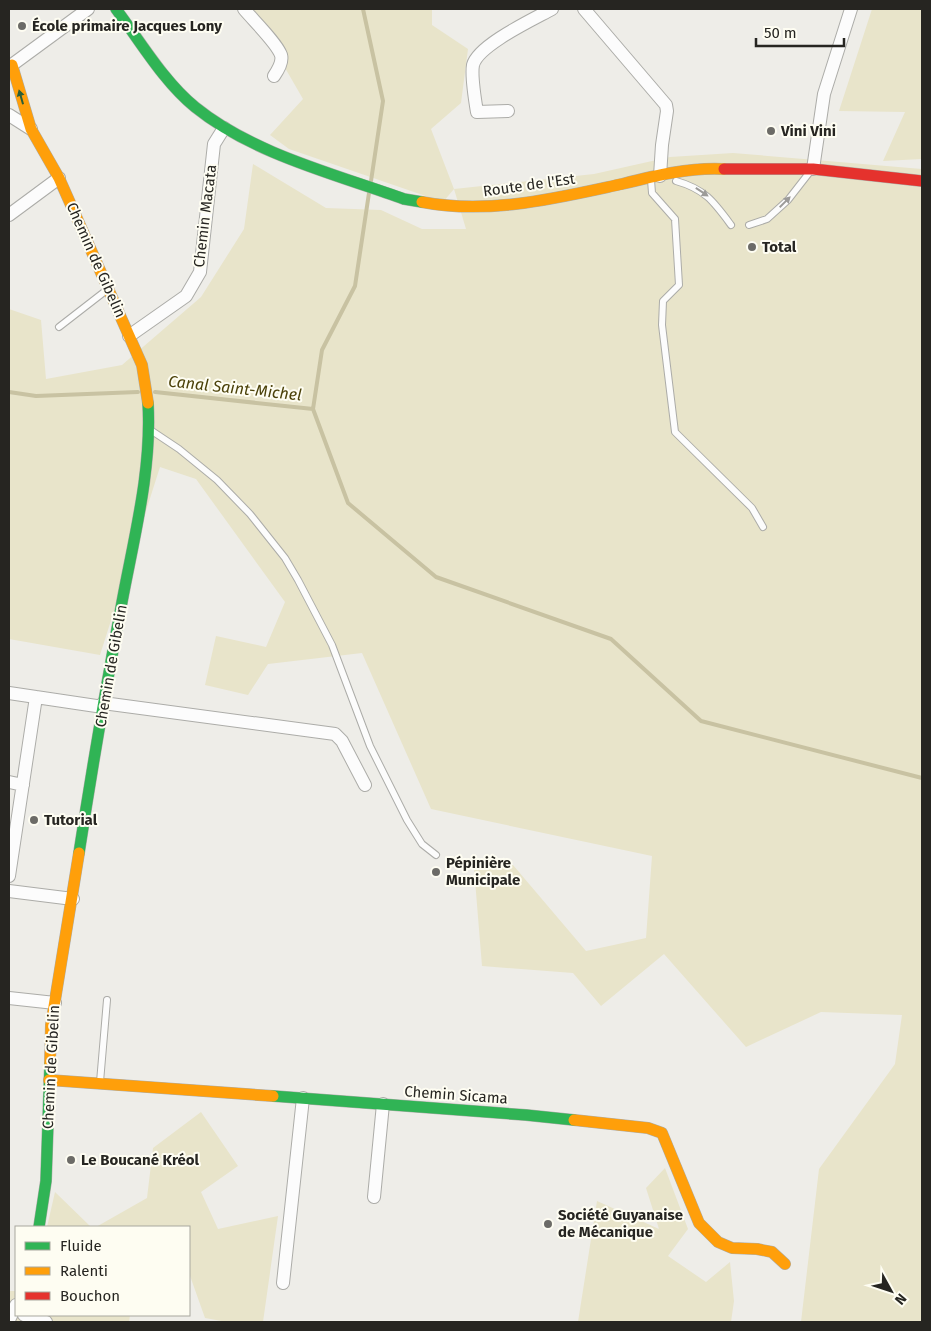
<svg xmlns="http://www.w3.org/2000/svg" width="931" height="1331" font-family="'Fira Sans',sans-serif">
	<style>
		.green { fill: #e8e4ca }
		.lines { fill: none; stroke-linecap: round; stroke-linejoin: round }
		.stream { stroke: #c8c2a2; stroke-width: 4 }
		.lane-casing { stroke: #acaca8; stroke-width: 8 }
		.street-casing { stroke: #acaca8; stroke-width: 14 }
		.fast-casing { stroke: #acaca8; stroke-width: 12 }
		.slow-casing { stroke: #acaca8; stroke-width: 12 }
		.jam-casing { stroke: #acaca8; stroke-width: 12 }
		.lane { stroke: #fcfcfc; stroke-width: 6 }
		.street { stroke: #fcfcfc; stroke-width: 12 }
		.fast { stroke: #30b455; stroke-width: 11 }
		.slow { stroke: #ff9f0a; stroke-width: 11 }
		.jam { stroke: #e5322d; stroke-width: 11 }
		.oneway { fill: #2a5e36 }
		.oneway2 { fill: #9c9b99 }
		.poi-dot { fill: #6c6b67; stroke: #fefdf2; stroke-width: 2 }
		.labels { text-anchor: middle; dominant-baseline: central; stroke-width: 4; stroke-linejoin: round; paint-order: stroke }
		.poi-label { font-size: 15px; font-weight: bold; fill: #262521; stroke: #fefdf2; text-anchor: start }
		.street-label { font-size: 15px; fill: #262521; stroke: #fefdf2 }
		.water-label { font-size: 16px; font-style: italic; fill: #4b4109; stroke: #fefdf2 }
	</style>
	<rect width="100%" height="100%" fill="#eeede8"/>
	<!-- green -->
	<path class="green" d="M251,9H432V25L468,49L461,103L431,129L454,189L594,174L670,157L733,153L922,169V1322H801L819,1169L895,1064L902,1015L821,1012L746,1047L664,954L601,1006L573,973L482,966L474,868L513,865L586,951L646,938L652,856L431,809L362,653L268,664L248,695L205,685L216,636L266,647L285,602L196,479L160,467L100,655L9,639V309L41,320L46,379L122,365L201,297L244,229L253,164L326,208L381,210L422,229H466L454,189L443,202L289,149L270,135L303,99Z
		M872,9H922V159L883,161L905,112L839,111Z
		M201,1112L238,1166L201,1192L218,1229L278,1216L263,1322H227L205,1318L189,1273V1227H96L147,1198L153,1148Z
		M665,1168L688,1229L668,1256L706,1282L730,1262L734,1301L731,1322H578L597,1201L659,1229L646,1188Z
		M55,1192L91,1227H47Z
		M9,1291H16V1315H130L129,1322H9Z"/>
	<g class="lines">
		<!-- stream -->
		<path class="stream" d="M363,9L383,101L371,181
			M369,193L355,286L322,350L313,409L348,503L436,577L611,639L701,721L922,778
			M9,392L36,396L138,392
			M155,392L313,409"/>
		<!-- lane casing -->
		<g class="lane-casing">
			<path id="lane" d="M651,180L652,193L675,219L679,285L663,301L662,325L675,432L752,508L763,527
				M676,181C705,189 714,202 731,225
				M749,225L767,219L788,200L809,173
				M59,327L108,289
				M152,431L179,449L217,480L250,514L285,558L298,580L332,645L370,746L407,820L422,844L436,855
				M100,1082L107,1000"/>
		</g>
		<!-- street casing -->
		<g class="street-casing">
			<path id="street" d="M244,9C252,19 277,43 281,55C283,62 278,70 274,76
				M584,9L666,105L667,111L662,145L660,176
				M9,67L88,9
				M508,111L477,112C475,100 471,76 473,65C478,45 534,19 552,9
				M9,115L31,129
				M813,169L824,94L851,9
				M9,215L59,178
				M129,336L186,296L200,272L214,144L224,128
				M9,693L103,707
				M103,703L335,734L342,741L365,785
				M9,782L23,785
				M9,876L36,697
				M9,891L73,899
				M9,998L55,1003
				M374,1197L383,1104
				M283,1283L303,1098
				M24,1315L46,1322
				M9,1320L16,1305"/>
		</g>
		<!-- fast casing -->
		<g class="fast-casing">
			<path id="fast" d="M116,9C140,41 164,82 195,107C253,154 335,174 404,199L422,202
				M79,853C92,769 106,686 122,602C134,537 152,470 148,403
				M273,1096L526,1115L574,1120
				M39,1227L46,1181L50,1064"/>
		</g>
		<!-- slow casing -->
		<g class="slow-casing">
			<path id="slow" d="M12,65L31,129L59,178L142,365L148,403
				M422,202C489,215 557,198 622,184C654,176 690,167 724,169
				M50,1064L51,1025L79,853
				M49,1080L273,1096
				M574,1120L648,1128L662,1133L699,1223L718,1242L732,1248L757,1249L772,1252L785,1264"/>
		</g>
		<!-- jam casing -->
		<g class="jam-casing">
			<path id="jam" d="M724,169H813L922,181"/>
		</g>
		<!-- lane -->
		<use href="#lane" class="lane"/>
		<!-- street -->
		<use href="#street" class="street"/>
		<!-- fast -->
		<use href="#fast" class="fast"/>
		<!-- slow -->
		<use href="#slow" class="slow"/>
		<!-- jam -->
		<use href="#jam" class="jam"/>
	</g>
	<!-- one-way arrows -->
	<defs><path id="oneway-solid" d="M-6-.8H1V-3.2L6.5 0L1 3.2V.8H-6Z" transform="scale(1.25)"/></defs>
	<use class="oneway" href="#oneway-solid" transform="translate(21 97) rotate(-106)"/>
	<g class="oneway2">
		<use href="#oneway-solid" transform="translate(702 192) rotate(34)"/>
		<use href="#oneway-solid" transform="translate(785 202) rotate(-45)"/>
	</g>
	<!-- markers -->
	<g class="poi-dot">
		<circle cx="22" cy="26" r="5"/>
		<circle cx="771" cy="131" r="5"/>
		<circle cx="752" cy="247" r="5"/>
		<circle cx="34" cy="820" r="5"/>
		<circle cx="436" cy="872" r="5"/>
		<circle cx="71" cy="1160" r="5"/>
		<circle cx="548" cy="1224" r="5"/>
	</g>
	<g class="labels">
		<!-- poi labels -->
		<g class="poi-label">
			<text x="32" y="26">École primaire Jacques Lony</text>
			<text x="781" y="131">Vini Vini</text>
			<text x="762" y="247">Total</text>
			<text x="44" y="820">Tutorial</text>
			<text x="446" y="863">Pépinière<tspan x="446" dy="17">Municipale</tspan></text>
			<text x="81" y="1160">Le Boucané Kréol</text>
			<text x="558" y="1215">Société Guyanaise<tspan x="558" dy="17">de Mécanique</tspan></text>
		</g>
		<!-- street labels -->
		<g class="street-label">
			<text transform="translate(529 185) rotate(-8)">Route de l'Est</text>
			<text transform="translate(205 216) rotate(-83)">Chemin Macata</text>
			<text transform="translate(96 260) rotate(66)">Chemin de Gibelin</text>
			<text transform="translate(111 666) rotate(-80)">Chemin de Gibelin</text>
			<text transform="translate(51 1067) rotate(-87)">Chemin de Gibelin</text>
			<text transform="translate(456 1095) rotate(4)">Chemin Sicama</text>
		</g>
		<!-- water labels -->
		<g class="water-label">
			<text transform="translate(235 388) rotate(6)">Canal Saint-Michel</text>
		</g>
	</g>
	<!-- border -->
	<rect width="931" height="1331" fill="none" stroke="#262521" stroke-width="20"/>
	<!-- legend -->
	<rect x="15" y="1226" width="175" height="90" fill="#fefdf2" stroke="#a8a79e"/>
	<rect x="25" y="1242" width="25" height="8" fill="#30b455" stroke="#a8a79e"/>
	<text x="60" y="1251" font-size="15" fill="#262521">Fluide</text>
	<rect x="25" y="1267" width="25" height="8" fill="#ff9f0a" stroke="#a8a79e"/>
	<text x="60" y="1276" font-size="15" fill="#262521">Ralenti</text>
	<rect x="25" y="1292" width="25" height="8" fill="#e5322d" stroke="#a8a79e"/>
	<text x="60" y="1301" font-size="15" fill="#262521">Bouchon</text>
	<!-- north arrow -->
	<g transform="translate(891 1291) rotate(130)" stroke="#fefdf2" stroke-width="4" paint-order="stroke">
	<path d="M0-4L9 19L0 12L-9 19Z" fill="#262521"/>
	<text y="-8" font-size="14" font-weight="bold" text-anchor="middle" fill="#262521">N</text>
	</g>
	<!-- scale -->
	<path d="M756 38v8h88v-8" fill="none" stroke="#262521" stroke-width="2.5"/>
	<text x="764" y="38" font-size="15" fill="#262521" stroke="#fefdf2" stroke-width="4" paint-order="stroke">50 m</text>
</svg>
